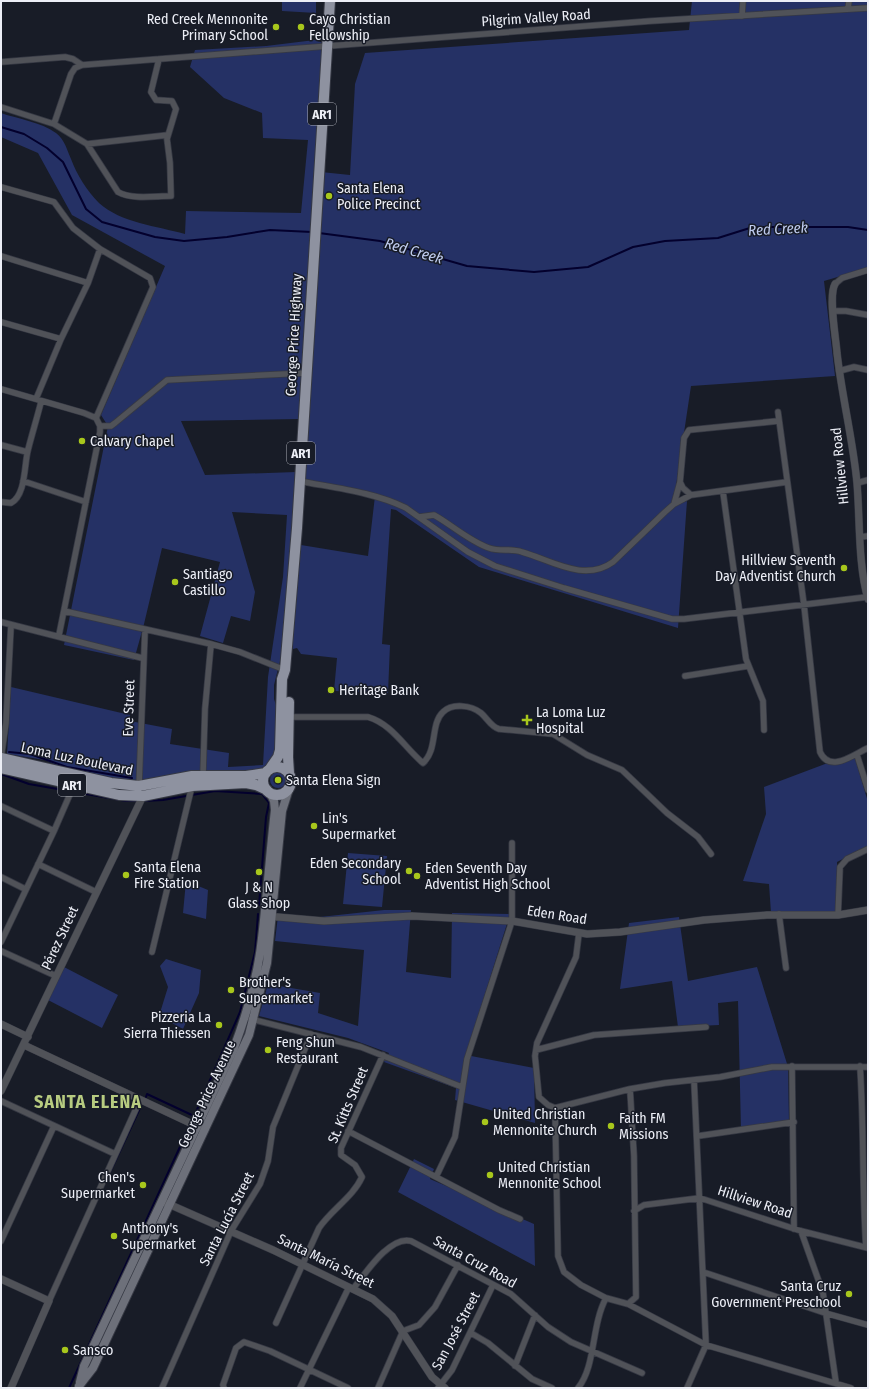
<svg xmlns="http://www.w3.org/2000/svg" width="869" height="1389" font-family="'Fira Sans Condensed',sans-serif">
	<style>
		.green { fill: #253165 }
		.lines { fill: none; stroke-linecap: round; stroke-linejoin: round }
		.stream { stroke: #03002d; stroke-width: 2 }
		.minor-casing { stroke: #363944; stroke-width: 7 }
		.tertiary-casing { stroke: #363944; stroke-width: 8 }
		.secondary-casing { stroke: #363944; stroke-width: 10 }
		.trunk-casing { stroke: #363944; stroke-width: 12 }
		.minor { stroke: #505258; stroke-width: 5.5 }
		.tertiary { stroke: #505258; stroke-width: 7 }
		.secondary { stroke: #6d707a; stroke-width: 8 }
		.trunk { stroke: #8e92a0; stroke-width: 10 }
		.poi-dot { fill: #a8c71c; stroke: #181c27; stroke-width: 1.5 }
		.labels { text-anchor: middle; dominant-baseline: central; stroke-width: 3; stroke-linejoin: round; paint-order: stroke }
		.shield { fill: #181c27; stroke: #acafb8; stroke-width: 1 }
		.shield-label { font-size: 13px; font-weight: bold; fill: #eceef6 }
		.street-label { font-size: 14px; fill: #eceef6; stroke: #181c27 }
		.poi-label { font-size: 14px; fill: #eceef6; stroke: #181c27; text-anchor: start }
		.water-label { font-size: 15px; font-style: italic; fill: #c0ccef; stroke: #181c27 }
		.district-label { font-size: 18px; font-weight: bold; letter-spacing: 1px; fill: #b7cb80; stroke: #181c27 }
	</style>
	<rect width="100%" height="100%" fill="#181c27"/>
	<!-- green -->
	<path class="green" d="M282,1H316V13L282,11Z
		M692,1H868V268L824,281L835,376L691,386L673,506L687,501L678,628L479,567L396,510L391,509L382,644L390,645L388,693L334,691L337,658L301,654L297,648L293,649V638L301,545L368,556L375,496L304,483L321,172L350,175L355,84L365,53L689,30Z
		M315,40L323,43L299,419L181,421L205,475L296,472L283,649L274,685V699L277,708L275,755L267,765L260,770L194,771L138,781L113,778L62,767L45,760L7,754L11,687L130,715V721L172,729L170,744L229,753L228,767L263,765L268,677L283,577L287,515L232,512L255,592L250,621L231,616L223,643L200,636L220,562L162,548L144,624L134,660L64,645L108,426L101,415L165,266L72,215L38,153L1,137V113C18,119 41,122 56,133C65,140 67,150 71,159C77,175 87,191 99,203C121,223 157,226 185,234L186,211L301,213L308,140L263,138L262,113L224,98L190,67L195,50L266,46Z
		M855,758L868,802V846L837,862V911L771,913L769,884L743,881L766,814L764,787L825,764Z
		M270 780a8 8 0 1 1 16 0a8 8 0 1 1-16 0Z
		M348,853L387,856L382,907L343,904Z
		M186,881L208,890L206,919L183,913Z
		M384,910H411L406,972L451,978L452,913L510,914L466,1055L534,1068L535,1123L455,1100L456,1088L384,1062L389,1053L348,1038L259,1016L268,984L320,993L318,1013L358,1026L364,950L275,941L278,916L319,921L320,917Z
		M679,917L688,981L757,967L788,1067L789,1122L741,1130L738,1001L718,1003L719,1025L678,1027L672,981L620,989L629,923Z
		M166,959L201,970L199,993L183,1029L159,1016L168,987L160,966Z
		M64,967L118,995L102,1028L48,1000Z
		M414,1159L434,1169L430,1179L534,1224L535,1266L398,1192Z"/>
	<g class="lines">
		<!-- stream -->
		<path class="stream" d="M1,127L24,134L47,148L63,162L86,209L102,222L155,237L184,241L227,237L270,230L312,232
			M319,233L380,241L467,266L534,272L588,267L633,247L665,241L718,238L753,227H848L868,230
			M9,752L30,754L67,767L132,778
			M1,774L29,784L126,801H139
			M143,801L163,800L215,791L262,794L269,803L266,817L259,905
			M146,1097L147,1094L194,1116
			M192,1121L240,1012L255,952L258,914
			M107,1179L141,1106
			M69,1388L190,1125"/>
		<!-- minor casing -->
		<g class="minor-casing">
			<path id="minor" d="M848,9L849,1
				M742,16L743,1
				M1,62L65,57L73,59L82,65
				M1,107L54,124L71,74L75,68L82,65L651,21L868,8
				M54,124L87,144L118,192C133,200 154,196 171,196L170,163L167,139L176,109L172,101L156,100L151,92L159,59
				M87,144L168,135
				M1,187L54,202L73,228L100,249L150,278L153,287L96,418L100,426V432L59,635
				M1,256L88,283
				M835,284L842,278L868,270
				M833,311H846L868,315
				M1,322L61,339
				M839,371L854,367L868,370
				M1,389L84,413L96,418
				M36,399L61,339L88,283L100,249
				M778,412L804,605L820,752C830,774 854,754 868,748
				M100,426H111L115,423L167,380L306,373
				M1,445L27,452
				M23,481L86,502
				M299,481C335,488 374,492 406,508L468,552L495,566L564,588L672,619H684L867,597
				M680,482L683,488L691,495
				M857,483L868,480
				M723,492L746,659L763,701L764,730
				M1,502L11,503C26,495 24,465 28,450C32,434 37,418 41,402
				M674,504L680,482L684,438L689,430L778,421
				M419,517L434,515C452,525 469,541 489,548C500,552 511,548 522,552C551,560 584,583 613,562L665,512L674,504L691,495L787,482
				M860,537L868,536
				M64,611L211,644L240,652L285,670
				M1,622L142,658
				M685,676L748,666
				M289,717H368C392,724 405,748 423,763C438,750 430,724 443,712C452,703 471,705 481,713C487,718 491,727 499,729L553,734L587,755L622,770L667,813L698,837L711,854
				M857,755L868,790
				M1,758L6,723L11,625
				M203,775L205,709L211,644
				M139,786L145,630
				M1,806L54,831
				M38,864L96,892
				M1,877L25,889
				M779,914L786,968
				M838,915L840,867L847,859L868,849
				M579,933L576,957L537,1043L535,1056L539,1097L548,1105L555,1108L630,1089L665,1083L720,1077L772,1067H868
				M1,942L54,831L74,785
				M1,951L56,976
				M152,952L192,786
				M251,1019L361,1047L462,1087
				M536,1050L594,1035L706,1027
				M792,1066L794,1229
				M860,1066C864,1127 862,1187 866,1247
				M1,1101L115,1154
				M555,1108L558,1256L564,1272L581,1285L606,1298L628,1304L706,1345L851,1388
				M348,1131L499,1210L520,1219
				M698,1136L794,1122
				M436,1177L455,1137L467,1059L512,921V843
				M634,1211L644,1205L700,1198L801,1231L868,1248
				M801,1231L823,1293L836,1383
				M1,1241L54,1126
				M703,1272L825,1313L868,1325
				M353,1289C365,1274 390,1235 411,1241L511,1294L548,1327L571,1342L642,1373
				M49,1301L140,1100
				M628,1304L636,1297L634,1156L630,1089
				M276,1323L319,1228C331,1210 353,1197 362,1177L355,1165L341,1155V1148L383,1055
				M471,1333L488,1343L532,1379L552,1388
				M515,1366L535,1315
				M162,1388L231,1231L260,1184L268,1161L273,1127L311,1034
				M224,1388L223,1385L236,1348L244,1342L270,1351L348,1388
				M300,1388L349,1287
				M378,1388L403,1331L419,1325L435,1307L458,1265
				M438,1388L452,1370L493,1285
				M578,1388C596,1366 591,1326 606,1298
				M687,1388L706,1345L694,1080"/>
		</g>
		<!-- tertiary casing -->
		<g class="tertiary-casing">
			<path id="tertiary" d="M835,284C828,296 836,338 837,353C842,397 853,440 857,483C860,519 858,565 868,599
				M266,916L324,921L412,916L512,921L587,934L620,932L704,920L767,915H838L868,910
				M1,1024L28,1037
				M24,1045L205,1130
				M1,1091L143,796
				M164,1202L273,1250L373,1299L392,1316L432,1377L445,1388
				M1,1279L49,1301L11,1388"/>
		</g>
		<!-- secondary casing -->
		<g class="secondary-casing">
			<path id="secondary" d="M80,1382L84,1366L234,1048C247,1013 258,976 262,938C267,896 270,853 275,810L274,801L270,793
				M79,1386L93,1368L249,1035L267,963L282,811L289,789"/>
		</g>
		<!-- trunk casing -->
		<g class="trunk-casing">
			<path id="trunk" d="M289,702L288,757L289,773
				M1,758L111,783L139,786L192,776H246L266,773
				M263 781a14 14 0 1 1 28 0a14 14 0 1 1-28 0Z
				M1,768L119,795L143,796L192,786L246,783L256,785L267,790
				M269,770L278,757L280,750L282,679L285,670L297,528L330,1"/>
		</g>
		<!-- minor -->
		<use href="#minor" class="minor"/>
		<!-- tertiary -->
		<use href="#tertiary" class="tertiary"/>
		<!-- secondary -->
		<use href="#secondary" class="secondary"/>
		<!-- trunk -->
		<use href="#trunk" class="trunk"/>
	</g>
	<!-- markers -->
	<g class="poi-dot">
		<circle cx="276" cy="27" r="4"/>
		<circle cx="301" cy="27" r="4"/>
		<circle cx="329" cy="196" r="4"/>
		<circle cx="82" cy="441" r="4"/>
		<circle cx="844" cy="568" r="4"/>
		<circle cx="175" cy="582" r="4"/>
		<circle cx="331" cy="690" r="4"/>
		<path d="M525 714h4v4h4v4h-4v4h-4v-4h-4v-4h4z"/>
		<circle cx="278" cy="780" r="4"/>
		<circle cx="314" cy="826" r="4"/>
		<circle cx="409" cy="871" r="4"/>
		<circle cx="259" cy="872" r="4"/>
		<circle cx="126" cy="875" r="4"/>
		<circle cx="417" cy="876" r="4"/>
		<circle cx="231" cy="990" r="4"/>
		<circle cx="219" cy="1025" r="4"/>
		<circle cx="268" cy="1050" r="4"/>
		<circle cx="485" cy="1122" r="4"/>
		<circle cx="611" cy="1126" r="4"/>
		<circle cx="490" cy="1175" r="4"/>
		<circle cx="143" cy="1185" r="4"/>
		<circle cx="114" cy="1236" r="4"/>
		<circle cx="849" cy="1294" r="4"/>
		<circle cx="65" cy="1350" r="4"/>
	</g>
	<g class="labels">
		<!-- shield labels -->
		<g class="shield">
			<rect x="308" y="103" width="28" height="22" rx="3"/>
			<rect x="287" y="442" width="28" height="22" rx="3"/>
			<rect x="58" y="774" width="28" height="22" rx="3"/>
		</g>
		<g class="shield-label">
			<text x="322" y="114">AR1</text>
			<text x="301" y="453">AR1</text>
			<text x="72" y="785">AR1</text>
		</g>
		<!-- street labels -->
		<g class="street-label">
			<text transform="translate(536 18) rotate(-4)">Pilgrim Valley Road</text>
			<text transform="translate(294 335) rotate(-87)">George Price Highway</text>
			<text transform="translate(840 466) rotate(-96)">Hillview Road</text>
			<text transform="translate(129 708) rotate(-88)">Eve Street</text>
			<text transform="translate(77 759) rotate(12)">Loma Luz Boulevard</text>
			<text transform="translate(557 915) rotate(9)">Eden Road</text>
			<text transform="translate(60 938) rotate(-65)">Pérez Street</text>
			<text transform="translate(207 1094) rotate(-65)">George Price Avenue</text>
			<text transform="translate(348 1105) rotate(-67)">St. Kitts Street</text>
			<text transform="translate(755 1202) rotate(18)">Hillview Road</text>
			<text transform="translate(227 1219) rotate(-63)">Santa Lucía Street</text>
			<text transform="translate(326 1261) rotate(26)">Santa María Street</text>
			<text transform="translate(475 1262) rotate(29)">Santa Cruz Road</text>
			<text transform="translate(456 1331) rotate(-62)">San José Street</text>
		</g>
		<!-- poi labels -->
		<g class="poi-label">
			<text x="268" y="19" text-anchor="end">Red Creek Mennonite<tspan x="268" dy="16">Primary School</tspan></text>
			<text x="309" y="19">Cayo Christian<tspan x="309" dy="16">Fellowship</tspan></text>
			<text x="337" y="188">Santa Elena<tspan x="337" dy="16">Police Precinct</tspan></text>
			<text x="90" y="441">Calvary Chapel</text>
			<text x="836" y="560" text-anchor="end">Hillview Seventh<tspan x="836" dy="16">Day Adventist Church</tspan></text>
			<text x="183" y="574">Santiago<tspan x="183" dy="16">Castillo</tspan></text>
			<text x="339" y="690">Heritage Bank</text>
			<text x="536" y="712">La Loma Luz<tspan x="536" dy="16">Hospital</tspan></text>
			<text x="286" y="780">Santa Elena Sign</text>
			<text x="322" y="818">Lin's<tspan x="322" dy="16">Supermarket</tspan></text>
			<text x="401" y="863" text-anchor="end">Eden Secondary<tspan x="401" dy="16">School</tspan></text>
			<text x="134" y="867">Santa Elena<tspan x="134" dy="16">Fire Station</tspan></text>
			<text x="425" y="868">Eden Seventh Day<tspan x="425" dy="16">Adventist High School</tspan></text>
			<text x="259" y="887" text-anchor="middle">J &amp; N<tspan x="259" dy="16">Glass Shop</tspan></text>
			<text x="239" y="982">Brother's<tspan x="239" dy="16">Supermarket</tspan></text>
			<text x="211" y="1017" text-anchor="end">Pizzeria La<tspan x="211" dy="16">Sierra Thiessen</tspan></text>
			<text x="276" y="1042">Feng Shun<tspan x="276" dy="16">Restaurant</tspan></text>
			<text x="493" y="1114">United Christian<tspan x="493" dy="16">Mennonite Church</tspan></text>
			<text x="619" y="1118">Faith FM<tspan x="619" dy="16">Missions</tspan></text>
			<text x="498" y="1167">United Christian<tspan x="498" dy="16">Mennonite School</tspan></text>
			<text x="135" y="1177" text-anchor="end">Chen's<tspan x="135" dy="16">Supermarket</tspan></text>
			<text x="122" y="1228">Anthony's<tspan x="122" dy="16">Supermarket</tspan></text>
			<text x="841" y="1286" text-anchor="end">Santa Cruz<tspan x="841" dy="16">Government Preschool</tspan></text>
			<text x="73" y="1350">Sansco</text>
		</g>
		<!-- water labels -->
		<g class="water-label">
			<text transform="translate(778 229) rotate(-3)">Red Creek</text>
			<text transform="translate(414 251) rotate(16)">Red Creek</text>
		</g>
		<!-- district labels -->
		<g class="district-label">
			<text x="88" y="1102">SANTA ELENA</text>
		</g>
	</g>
	<!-- border -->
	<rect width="869" height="1389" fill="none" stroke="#eceef6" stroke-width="4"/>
</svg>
